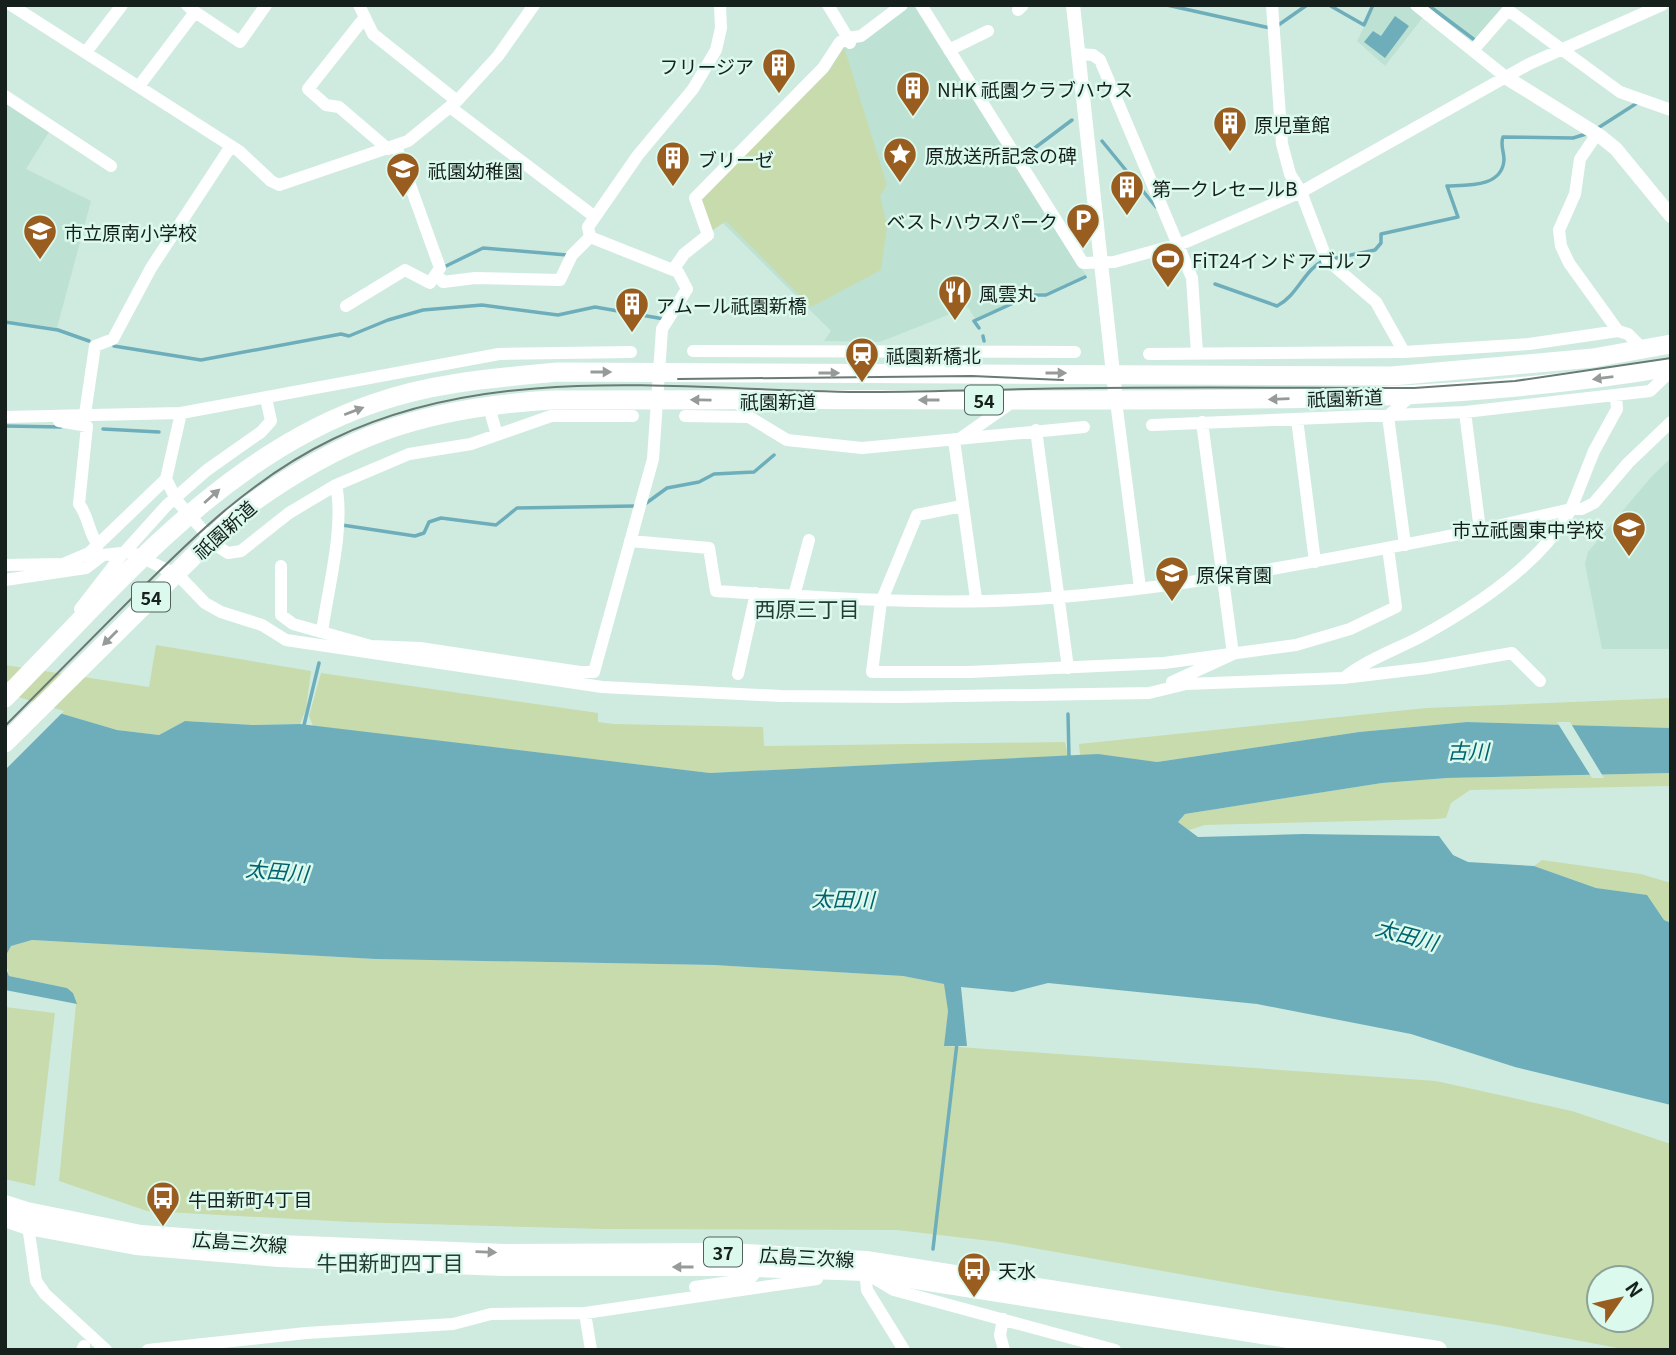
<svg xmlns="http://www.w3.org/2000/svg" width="1676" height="1355" font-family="Georgia,'Noto Sans JP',serif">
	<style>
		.built { fill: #bde1d2 }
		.green { fill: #c8dbad; fill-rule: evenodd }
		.water { fill: #6eaebb }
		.pier { fill: #cfebe0 }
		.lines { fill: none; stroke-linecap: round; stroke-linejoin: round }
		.stream { stroke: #6eaebb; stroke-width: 3.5 }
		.minor { stroke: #fff; stroke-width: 12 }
		.tertiary { stroke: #fff; stroke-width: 14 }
		.primary { stroke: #fff; stroke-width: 18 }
		.trunk { stroke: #fff; stroke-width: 19 }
		.tram { stroke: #697b74; stroke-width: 2 }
		.oneway { fill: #969b99 }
		.labels { text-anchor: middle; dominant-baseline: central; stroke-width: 5; stroke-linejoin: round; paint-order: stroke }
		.shield { fill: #dcf9ed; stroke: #51615b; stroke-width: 2 }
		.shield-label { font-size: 18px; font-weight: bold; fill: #16201c }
		.poi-label { font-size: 19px; fill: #16201c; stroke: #dcf9ed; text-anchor: start }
		.street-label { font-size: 19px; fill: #16201c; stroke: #dcf9ed }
		.neighbourhood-label { font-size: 21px; fill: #253c34; stroke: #dcf9ed }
		.water-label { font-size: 21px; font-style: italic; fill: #01626f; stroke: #dcf9ed }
	</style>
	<rect width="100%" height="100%" fill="#cfebe0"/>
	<!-- built -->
	<path class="built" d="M908,5H917L1086,275L1046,293L1035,292L975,319L968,307L880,342L824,341L831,331L723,223L712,231L701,199L830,69L844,45Z
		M1375,5H1410L1424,16L1385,66L1357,41Z
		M1430,5H1506L1474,40Z
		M5,100L49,132L26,169L91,201L57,328L5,320Z
		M1671,458V649H1602L1585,564L1588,552L1652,476Z"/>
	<!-- green -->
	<path class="green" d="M844,47L887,185L880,196L887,226L881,270L811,307L726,221L712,230L701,199L830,70Z
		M156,645L311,671L306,709L300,724L253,725L185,721L159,735L117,730L5,697V665L149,687Z
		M321,673L598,713V722L614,724L763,727L764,746L1065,742L1068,756L710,773L313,726L309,716Z
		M1671,698V728L1467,722L1359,732L1157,762L1080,755L1079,744L1426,708Z
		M1671,773V786L1470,790L1451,803L1446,818L1436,819L1205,825L1189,830L1178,822L1185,814L1382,783L1447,778Z
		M1542,860L1641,874L1671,883V923L1664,920L1647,896L1596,888L1534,866Z
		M32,940L375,959L714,965L903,976L945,984L948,1011L945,1046L1436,1081L1572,1111L1671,1144V1350H1628L1497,1325L1281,1292L999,1242L897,1230L602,1229L351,1222L147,1211L59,1181L76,1004L73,993L67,988L9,976L5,957L11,946ZM1599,1278H1641V1320H1599Z
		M5,1007L55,1013L35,1186L5,1179Z"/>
	<!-- water -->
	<path class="water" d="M1395,16L1409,26L1385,58L1364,42L1373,31L1381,36Z
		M5,697L117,730L159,735L185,721L253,725L300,724L710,773L1098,754L1157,762L1359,732L1467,722L1671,728V773L1447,778L1382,783L1185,814L1178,822L1198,837L1303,834L1439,836L1453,855L1468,862L1534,866L1596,888L1647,895L1664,920L1671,923V1105L1515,1067L1411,1034L1257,1004L1048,983L1013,992L961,987L967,1046H944L948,1011L944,984L903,976L714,965L375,959L32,940L11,946L5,957Z
		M5,966L9,976L67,988L73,993L77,1004L5,990Z"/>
	<!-- pier -->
	<path class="pier" d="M5,693L64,711L5,770Z
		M1557,722H1570L1604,778H1592Z"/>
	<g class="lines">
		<!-- stream -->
		<path class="stream" d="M1167,5L1270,28
			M1329,5L1364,25L1373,5
			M1428,5L1476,41
			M1277,26L1307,5
			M1598,128L1637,103
			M1102,141L1156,207
			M1020,159L1072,120
			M1331,259L1375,250L1381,243V234L1458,217L1447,186C1466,185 1502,188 1504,160C1504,151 1500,145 1503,137L1573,138L1586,134
			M446,266L483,248L567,255
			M1215,284L1277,306C1297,296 1304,270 1324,260
			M5,322L58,330L89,341
			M979,328L974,321L1031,295H1046L1085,277
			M983,336L984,341
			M114,346L201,360L341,334L349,336L388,320L423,310L482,305L558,315L595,307L664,319
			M5,426L61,427
			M103,429L159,432
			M645,504L667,488L699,482L714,474L754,472L774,455
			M342,525L415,536L424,533L429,522L441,518L496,525L517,508L635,506
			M1068,714L1069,757
			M304,725L319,663
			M933,1249L957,1043"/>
		<!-- minor -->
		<path class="minor" d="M11,5L239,151L271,181L279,185L408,141L457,101L498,56L534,5
			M359,5L373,34L457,101
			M921,5L1083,263L1114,262L1186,242L1301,192L1529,64L1662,5
			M1272,5L1282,144L1290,174L1301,192L1327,260L1376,302L1404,352
			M1416,5L1507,78
			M1018,10L1023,5
			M195,12L240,42L266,5
			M365,17L308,89L326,105L339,107L388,149
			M850,43L848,38L861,36L902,5
			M1474,49L1508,10L1620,92L1671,110
			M949,50L988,31
			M86,52L122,5
			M1078,54L1093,55L1100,60L1192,278L1197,353
			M139,86L195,12L187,5
			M5,96L111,166
			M450,107L595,217
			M1597,134L1580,159L1575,194L1559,230L1561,246L1569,263L1618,331
			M673,270L684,254L708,235L695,198L823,68L840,42L848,38L828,5
			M437,275L443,282L475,278L560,280L572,255L590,237L588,227L638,155L693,89L716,50L721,28L720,5
			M346,306L405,270L430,283L440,268L396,146
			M693,351L1075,352
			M1149,354L1404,352L1529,344L1618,331L1628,334L1643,349
			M737,400L749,417L787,440L862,448L1084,427
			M1116,401L1140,588
			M488,404L497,435
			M181,413L166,479L177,501L217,546L228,553L241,551L289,513L336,485L409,454L471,444L551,416H633
			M85,414L95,346L113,339L151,268L231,146
			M685,416L749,417
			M5,417L181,413L499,354L631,352
			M1297,419L1315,562
			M59,421L87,426L79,504C89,517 88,532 98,545
			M1152,425L1465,412L1650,391L1671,371
			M1036,430L1068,668
			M961,438L1015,400
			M954,440L976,599
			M962,506L917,515L881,602L872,672H970L1164,663L1296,645L1350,629L1396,607L1388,548
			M1480,530L1571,509L1594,451L1617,409L1616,395
			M630,541L709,548L716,591C831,598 946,607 1061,597C1203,585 1340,557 1480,530L1465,412
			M1405,545L1388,416L1412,395
			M5,565L63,564L89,553L166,479
			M281,566V615L293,624L371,646L420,648L580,672H594L653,459L662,329L687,289L678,272L590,237
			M5,580L86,568L103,555L131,552L179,576L205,603L221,612L262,625L286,640L602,687L781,696L899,697L1149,693L1186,684L1343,678L1427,668L1512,653L1540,681
			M794,596L809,540
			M80,609L121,556L167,505L207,470L261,432L271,421L266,398
			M322,632C328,588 345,527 336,485
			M738,674L756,593
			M1344,678C1366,660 1395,650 1420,637C1473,608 1542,563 1571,509H1582L1594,503L1628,463L1671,422
			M1172,682L1233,654L1202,422
			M27,1219L36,1281L45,1294L106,1350
			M865,1270L867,1290L904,1350
			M869,1275L894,1290L1115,1350
			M695,1287L750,1279L759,1268
			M585,1313L591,1350
			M1003,1319L1000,1335L1004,1350
			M82,1350L84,1346
			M148,1350L306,1333L453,1324L491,1314L585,1313L817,1279"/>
		<!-- tertiary -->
		<path class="tertiary" d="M1073,5L1116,401
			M1507,78L1600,136L1616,149L1671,216"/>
		<!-- primary -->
		<path class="primary" d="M5,1204L27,1211L141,1234L279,1244L504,1253L727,1252L866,1260L1438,1350
			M5,1218L28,1226L136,1246L279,1258L503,1267H726L865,1272L1357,1350"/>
		<!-- trunk -->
		<path class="trunk" d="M5,698C115,587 223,454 375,403C434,382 496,378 558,372L1392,376L1593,358L1671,344
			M5,743L233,517C338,437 420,408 551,400C726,400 900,399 1075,400C1274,400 1474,401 1671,367"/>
		<!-- tram -->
		<path class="tram" d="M678,379L972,376L1063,380
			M5,726C47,684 88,642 130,600C192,538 252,478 333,439C497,359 693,392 870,392C946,392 1023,388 1100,388C1205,387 1310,388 1414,388L1515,381L1671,358"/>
	</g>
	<!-- one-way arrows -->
	<defs><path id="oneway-solid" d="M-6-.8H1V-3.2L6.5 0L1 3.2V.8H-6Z" transform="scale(1.75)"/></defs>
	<g class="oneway">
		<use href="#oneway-solid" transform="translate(601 372)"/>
		<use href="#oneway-solid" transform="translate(829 373)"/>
		<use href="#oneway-solid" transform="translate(1056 373)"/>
		<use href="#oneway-solid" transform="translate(1603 378) rotate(173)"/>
		<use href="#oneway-solid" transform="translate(1279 399) rotate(178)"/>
		<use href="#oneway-solid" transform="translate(701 400) rotate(-179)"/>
		<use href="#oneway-solid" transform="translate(929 400) rotate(180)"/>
		<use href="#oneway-solid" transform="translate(354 411) rotate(-21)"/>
		<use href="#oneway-solid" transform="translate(212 496) rotate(-42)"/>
		<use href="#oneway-solid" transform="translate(110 638) rotate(135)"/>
		<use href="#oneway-solid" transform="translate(486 1252) rotate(2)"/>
		<use href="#oneway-solid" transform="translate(683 1267) rotate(180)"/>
	</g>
	<!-- icons -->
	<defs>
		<g id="building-pin" transform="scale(1.75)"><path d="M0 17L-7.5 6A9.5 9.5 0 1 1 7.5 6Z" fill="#995d20" stroke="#dcf9ed"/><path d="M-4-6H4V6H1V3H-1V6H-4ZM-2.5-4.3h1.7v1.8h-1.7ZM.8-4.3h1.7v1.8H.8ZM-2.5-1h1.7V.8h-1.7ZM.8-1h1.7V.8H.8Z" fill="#fff"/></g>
		<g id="sight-pin" transform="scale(1.75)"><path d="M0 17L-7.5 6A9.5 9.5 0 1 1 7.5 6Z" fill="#995d20" stroke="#dcf9ed"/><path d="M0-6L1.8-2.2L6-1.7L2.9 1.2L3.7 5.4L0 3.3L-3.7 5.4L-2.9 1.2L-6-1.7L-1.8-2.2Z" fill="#fff"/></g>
		<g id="school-pin" transform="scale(1.75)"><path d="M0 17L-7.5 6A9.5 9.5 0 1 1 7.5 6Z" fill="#995d20" stroke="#dcf9ed"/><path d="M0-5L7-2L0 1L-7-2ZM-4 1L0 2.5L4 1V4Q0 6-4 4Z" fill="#fff"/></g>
		<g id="parking-pin" transform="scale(1.75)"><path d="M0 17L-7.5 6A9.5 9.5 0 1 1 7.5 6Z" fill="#995d20" stroke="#dcf9ed"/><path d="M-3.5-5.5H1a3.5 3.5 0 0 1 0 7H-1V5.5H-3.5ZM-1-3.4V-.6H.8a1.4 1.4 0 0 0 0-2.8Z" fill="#fff"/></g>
		<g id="stadium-pin" transform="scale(1.75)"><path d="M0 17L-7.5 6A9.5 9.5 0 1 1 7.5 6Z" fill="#995d20" stroke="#dcf9ed"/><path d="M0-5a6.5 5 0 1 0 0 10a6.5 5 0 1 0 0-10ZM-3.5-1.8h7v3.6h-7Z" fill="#fff"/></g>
		<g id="restaurant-pin" transform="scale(1.75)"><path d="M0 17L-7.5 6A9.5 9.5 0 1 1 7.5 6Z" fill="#995d20" stroke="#dcf9ed"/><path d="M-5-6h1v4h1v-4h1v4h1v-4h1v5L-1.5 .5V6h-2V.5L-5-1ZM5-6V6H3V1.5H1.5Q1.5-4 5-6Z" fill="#fff"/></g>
		<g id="station-pin" transform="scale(1.75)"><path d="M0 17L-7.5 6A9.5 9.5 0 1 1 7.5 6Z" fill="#995d20" stroke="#dcf9ed"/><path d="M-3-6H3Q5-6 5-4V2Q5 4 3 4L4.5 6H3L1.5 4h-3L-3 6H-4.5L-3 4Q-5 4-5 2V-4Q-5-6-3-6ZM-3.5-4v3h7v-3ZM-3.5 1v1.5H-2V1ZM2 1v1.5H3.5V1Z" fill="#fff"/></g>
		<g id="bus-pin" transform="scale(1.75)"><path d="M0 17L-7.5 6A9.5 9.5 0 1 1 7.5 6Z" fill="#995d20" stroke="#dcf9ed"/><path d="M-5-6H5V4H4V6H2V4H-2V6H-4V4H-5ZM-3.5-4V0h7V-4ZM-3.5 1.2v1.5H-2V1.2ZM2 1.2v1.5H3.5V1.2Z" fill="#fff"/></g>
	</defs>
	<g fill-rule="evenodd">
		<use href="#building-pin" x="779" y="65"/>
		<use href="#building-pin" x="913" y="88"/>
		<use href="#building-pin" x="1230" y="123"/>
		<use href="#sight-pin" x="900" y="154"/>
		<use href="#building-pin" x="673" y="158"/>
		<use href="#school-pin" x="403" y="169"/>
		<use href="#building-pin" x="1127" y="187"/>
		<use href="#parking-pin" x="1083" y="220"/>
		<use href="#school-pin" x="40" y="231"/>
		<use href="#stadium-pin" x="1168" y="259"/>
		<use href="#restaurant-pin" x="955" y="292"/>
		<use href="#building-pin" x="632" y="304"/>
		<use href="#station-pin" x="862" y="354"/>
		<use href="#school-pin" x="1629" y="528"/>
		<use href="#school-pin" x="1172" y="573"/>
		<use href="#bus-pin" x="163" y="1198"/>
		<use href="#bus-pin" x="974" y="1269"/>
	</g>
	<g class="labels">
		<!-- shield labels -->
		<g class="shield">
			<rect x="965" y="385.5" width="38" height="29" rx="5"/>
			<rect x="132" y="582.5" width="38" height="29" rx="5"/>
			<rect x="704" y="1237.5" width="38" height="29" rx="5"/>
		</g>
		<g class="shield-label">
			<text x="984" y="400">54</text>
			<text x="151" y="597">54</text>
			<text x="723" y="1252">37</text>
		</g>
		<!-- poi labels -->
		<g class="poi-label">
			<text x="754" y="65" text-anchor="end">フリージア</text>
			<text x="937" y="88">NHK 祇園クラブハウス</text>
			<text x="1254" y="123">原児童館</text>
			<text x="925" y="154">原放送所記念の碑</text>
			<text x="698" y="158">ブリーゼ</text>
			<text x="428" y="169">祇園幼稚園</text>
			<text x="1152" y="187">第一クレセールB</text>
			<text x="1058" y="220" text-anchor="end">ベストハウスパーク</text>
			<text x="64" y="231">市立原南小学校</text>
			<text x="1192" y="259">FiT24インドアゴルフ</text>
			<text x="979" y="292">風雲丸</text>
			<text x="656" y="304">アムール祇園新橋</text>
			<text x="886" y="354">祗園新橋北</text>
			<text x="1604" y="528" text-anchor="end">市立祇園東中学校</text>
			<text x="1196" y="573">原保育園</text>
			<text x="188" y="1198">牛田新町4丁目</text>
			<text x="998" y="1269">天水</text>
		</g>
		<!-- street labels -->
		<g class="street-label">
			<text transform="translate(1345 397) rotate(-2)">祇園新道</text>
			<text x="778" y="400">祇園新道</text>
			<text transform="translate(224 529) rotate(-42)">祇園新道</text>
			<text transform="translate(240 1241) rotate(4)">広島三次線</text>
			<text transform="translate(807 1256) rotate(3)">広島三次線</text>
		</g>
		<!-- neighbourhood labels -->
		<g class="neighbourhood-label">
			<text x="807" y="608">西原三丁目</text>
			<text x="390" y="1262">牛田新町四丁目</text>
		</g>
		<!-- water labels -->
		<g class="water-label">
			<text x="1468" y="750">古川</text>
			<text transform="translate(277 870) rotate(5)">太田川</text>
			<text transform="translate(843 898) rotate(1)">太田川</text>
			<text transform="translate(1407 934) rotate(15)">太田川</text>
		</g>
	</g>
	<!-- border -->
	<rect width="1676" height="1355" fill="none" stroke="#16201c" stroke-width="14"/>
	<!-- north arrow -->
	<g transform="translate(1620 1299) rotate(56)"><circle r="33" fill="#dcf9ed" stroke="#8da299" stroke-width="2"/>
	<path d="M0-5L12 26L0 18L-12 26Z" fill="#995d20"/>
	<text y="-10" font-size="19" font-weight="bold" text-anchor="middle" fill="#16201c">N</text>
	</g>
</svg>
